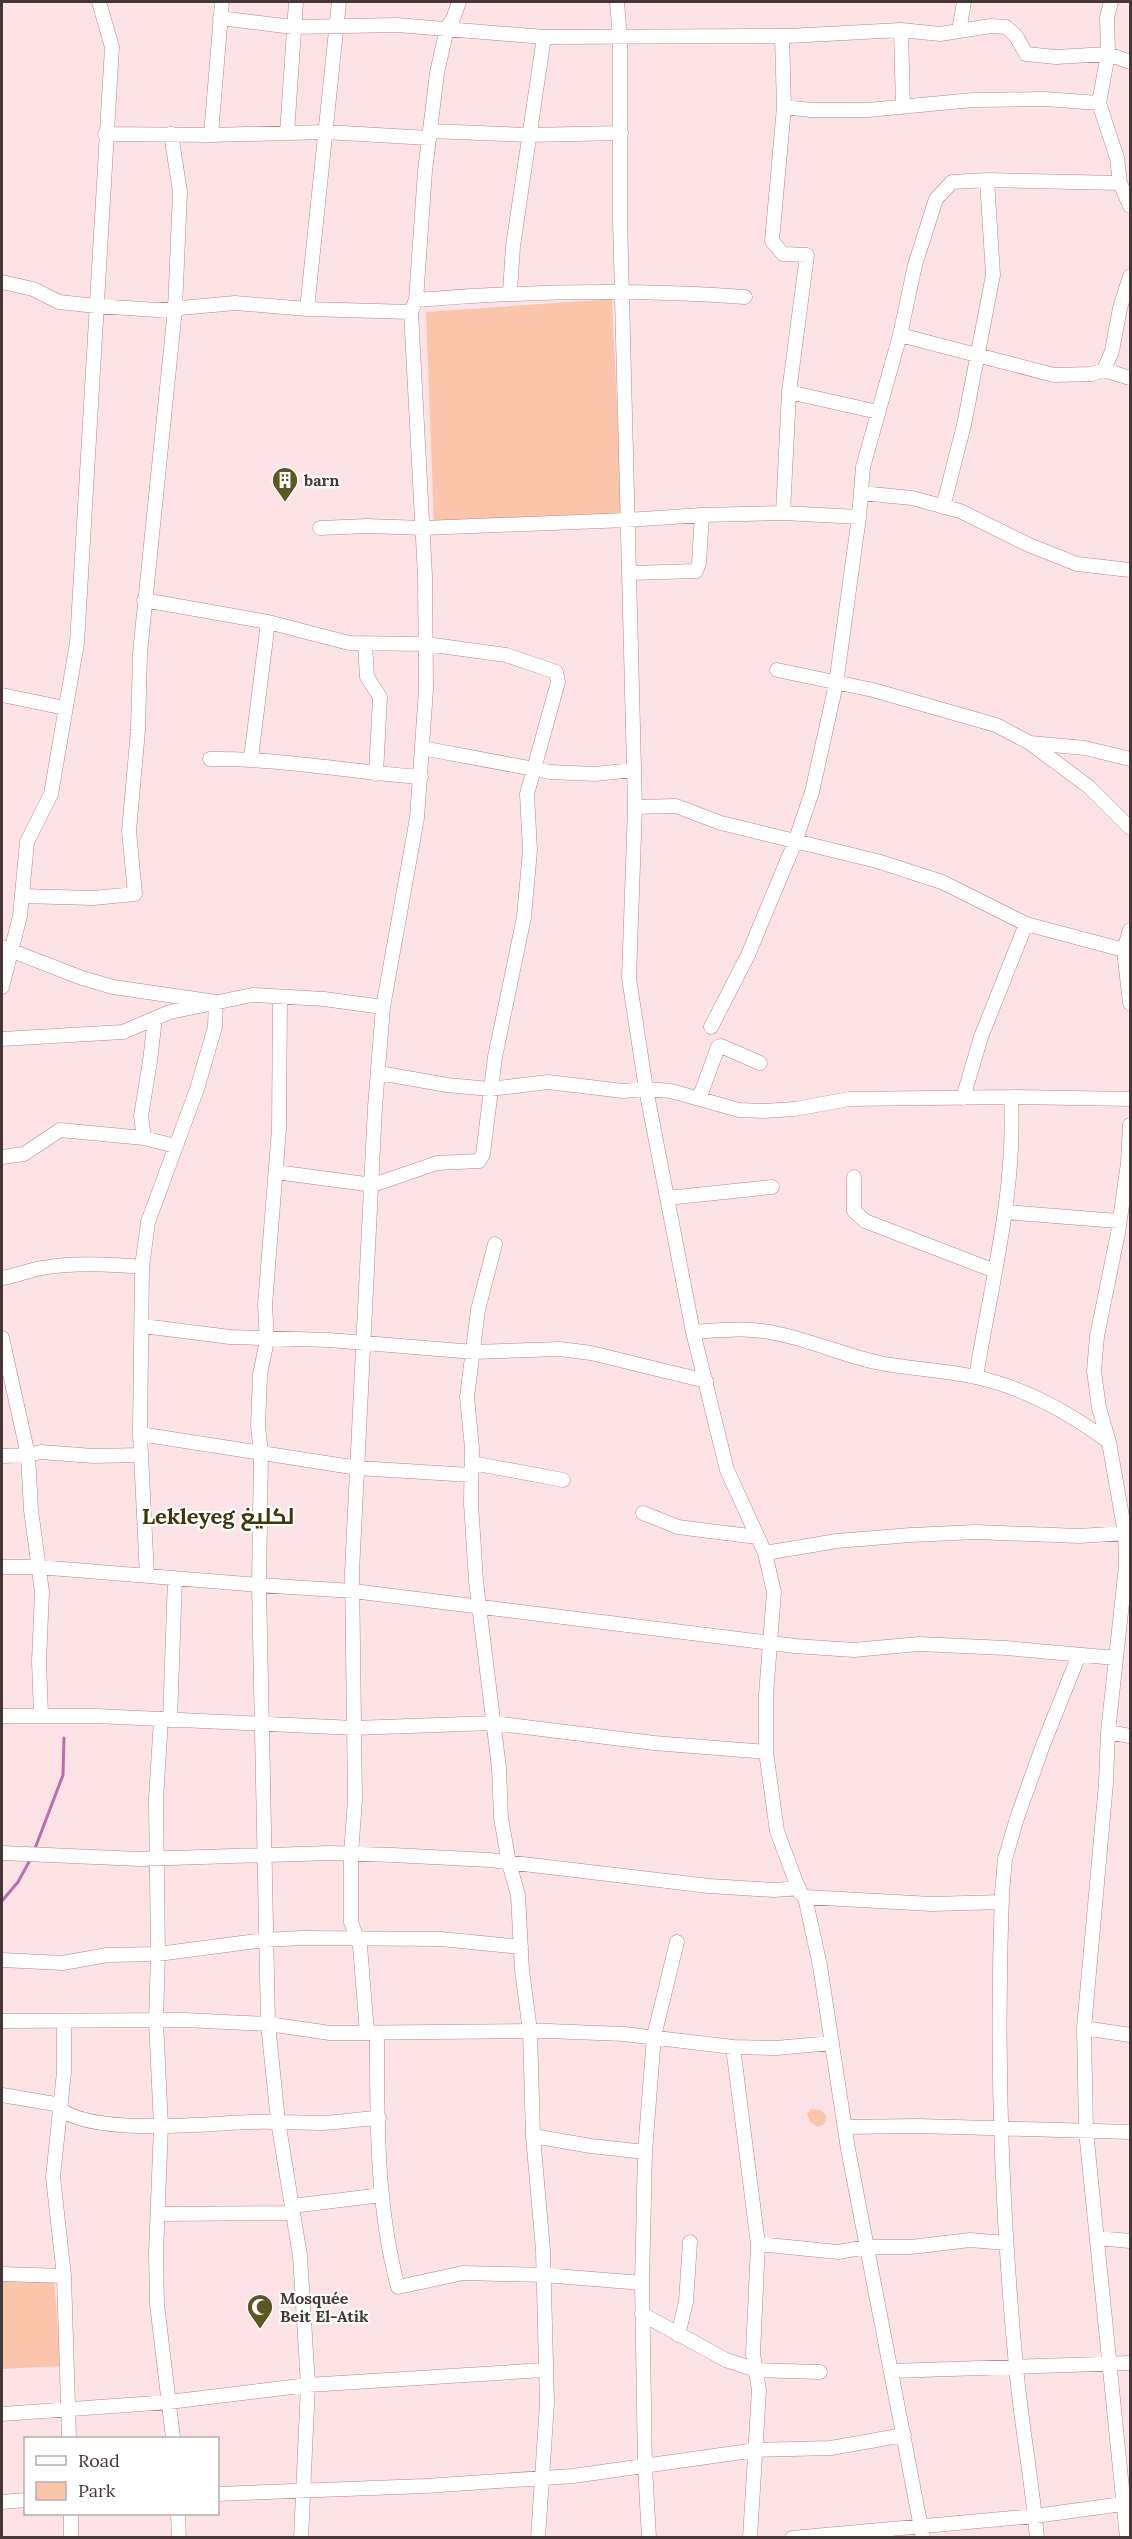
<svg xmlns="http://www.w3.org/2000/svg" width="1132" height="2539" font-family="Lora,Cairo,serif">
	<style>
		.green { fill: #fac5ab }
		.lines { fill: none; stroke-linecap: round; stroke-linejoin: round }
		.stream { stroke: #b96fab; stroke-width: 3 }
		.minor-casing { stroke: #b1898e; stroke-width: 15 }
		.minor { stroke: #fff; stroke-width: 14 }
		.labels { text-anchor: middle; dominant-baseline: central; stroke-width: 4.5; stroke-linejoin: round; paint-order: stroke }
		.poi-label { font-size: 16px; font-weight: bold; fill: #473638; stroke: #fff; text-anchor: start }
		.district-label { font-size: 22px; font-weight: bold; fill: #3d370c; stroke: #fff }
	</style>
	<rect width="100%" height="100%" fill="#fee3e6"/>
	<!-- green -->
	<path class="green" d="M612,299L622,513L434,524L426,312Z
		M811,2109L821,2110L827,2117L824,2124L818,2127L810,2122L807,2114Z
		M2,2278L54,2279L61,2366L2,2369Z"/>
	<g class="lines">
		<!-- stream -->
		<path class="stream" d="M34,1851L63,1775L64,1738
			M2,1901L18,1882L30,1860"/>
		<!-- minor casing -->
		<g class="minor-casing">
			<path id="minor" d="M617,2L620,38V219L635,807L629,978L646,1089L693,1332L727,1470L765,1553L774,1592L766,1695V1752L777,1831L800,1893L805,1897L820,1966L848,2149L923,2538
				M1111,2L1107,17L1108,54L1099,103L1117,158L1120,183L1130,206
				M220,18L293,27L397,25L544,37L788,36L901,30L940,34L991,26L1006,27L1016,36L1026,54L1056,57L1108,54L1130,62
				M901,30L903,107
				M959,31L964,2
				M782,36L784,107L772,241L783,254L807,255L789,392L783,513
				M784,107L811,110H868L973,100L1045,99L1099,103
				M430,131L529,135L621,133
				M287,133L296,2
				M105,134L211,135L326,132L429,138
				M211,135L222,2
				M2,282L33,289L59,302L96,306L158,310L235,303L307,309L411,312
				M510,292L513,246L544,37
				M416,300C526,291 635,289 745,297
				M307,309L339,2
				M900,335L1054,375L1092,374L1104,370L1130,378
				M1104,370L1112,351L1120,308L1130,276
				M789,392L878,412
				M861,493L912,498L960,511L1029,545L1077,564L1130,570
				M943,507L964,425L993,275L987,180
				M320,528L367,526L423,528L627,520L702,515L783,513L859,517
				M631,573L696,571L699,563L702,515
				M144,600L268,622L349,643L426,644L506,655L556,672L558,682L527,794L530,850L524,917L495,1057L483,1154L479,1161L437,1163L373,1185L276,1172
				M365,645L367,677L380,697L376,774
				M777,670L873,690L996,725L1030,743L1089,787L1130,828
				M2,695L65,708
				M1030,743L1085,748L1130,759
				M422,748L550,772L595,774L633,770
				M251,758L268,622
				M210,759C280,758 350,772 421,777
				M635,807L676,806L721,823L877,861L942,882L1026,924L1124,950
				M22,896L93,898L135,894L129,831L138,730L140,653L175,309L180,192L171,134
				M1130,930L1124,950L1130,1003
				M2,947L82,978L113,987L216,1002L215,1027L197,1089L148,1222L142,1267L140,1434L147,1576
				M2,987L20,916L27,842L51,794L77,643L112,47L99,2
				M280,998L279,1129L265,1305L267,1340L260,1375L258,1426L261,1454L259,1585L268,2024L278,2121L300,2256L308,2385L301,2538
				M711,1027L748,955L795,842L812,792L836,684L859,517L863,467L900,335L915,265L936,199L952,182L987,180L1120,183
				M2,1039L123,1032L170,1012L252,995L324,999L383,1007
				M379,1073L447,1085L490,1089L548,1082L623,1091L646,1089L671,1091L739,1110L764,1111L795,1109L849,1099L1011,1097L1130,1099
				M963,1098L981,1037L1026,924
				M699,1099L718,1047L721,1046L760,1063
				M144,1138L141,1116L150,1061L155,1018
				M2,1157L24,1154L60,1130L144,1138L175,1146
				M854,1177V1211L865,1221L995,1271
				M667,1198L772,1187
				M1005,1212L1118,1221
				M495,1244L478,1310L467,1397L472,1448L471,1503L476,1581L499,1768L501,1818L509,1863L518,1895L522,1970L530,2031L533,2136L543,2250L547,2403L538,2538
				M2,1278C16,1276 29,1270 42,1268C73,1262 111,1264 142,1267
				M143,1326L230,1337L329,1340L474,1352L560,1349L591,1353L706,1381
				M693,1332C722,1330 751,1327 779,1334C813,1341 846,1356 880,1363C911,1369 944,1370 975,1377C1023,1387 1070,1413 1109,1442
				M2,1338L28,1455L31,1510L42,1592L39,1661L41,1715
				M976,1377C991,1284 1016,1192 1011,1097
				M140,1434L358,1468L471,1475
				M2,1456L28,1455L41,1452L93,1456L141,1455
				M472,1463L563,1480
				M643,1513L678,1527L757,1537
				M765,1553L837,1541L911,1535L976,1532L1079,1536L1125,1533
				M2,1567H38L259,1585L353,1591L795,1646L854,1650L919,1644L1006,1648L1116,1658
				M2,1716H96L354,1728L493,1723L654,1743L766,1752
				M161,1719L156,1799L158,1954L156,2021L161,2126L156,2253L157,2304L173,2438
				M170,1720L175,1578
				M1108,1732L1130,1736
				M2,1853L140,1859L330,1853L393,1855L489,1860L709,1886L774,1890L799,1888
				M805,1897L932,1904L1002,1902
				M2,1960L63,1963L107,1955L158,1954L265,1940L301,1938L441,1939L521,1947
				M2,2021L184,2020L268,2024L330,2033L548,2031L624,2034L733,2047L776,2048L832,2043
				M64,2021V2072L53,2177L64,2276L69,2438
				M1084,2028L1130,2035
				M367,2033L360,1946L351,1922V1854L355,1800L352,1572L375,1107L383,1007L417,818L426,689L425,576L411,312L416,300L425,171L437,73L447,28L453,19L459,2
				M377,2033C377,2117 376,2206 398,2287L463,2273L544,2275L642,2283
				M733,2047L758,2244L753,2354L759,2390L750,2538
				M2,2095L55,2104C82,2138 210,2123 251,2122C274,2121 297,2123 320,2123C340,2122 360,2119 379,2118
				M845,2127L917,2126L1130,2132
				M533,2136L591,2146L645,2152
				M292,2206L382,2195
				M159,2214L293,2213
				M1097,2238L1130,2241
				M758,2244L838,2252L867,2247H911L970,2240L1006,2243
				M2,2274L64,2276
				M642,2314L726,2360L757,2370L820,2372
				M678,2335L686,2302L690,2242
				M891,2371L1130,2363
				M2,2414L169,2402L308,2385L544,2370
				M218,2494L425,2486L573,2476L756,2450L831,2448L904,2435
				M2,2502L26,2500
				M178,2514L179,2538
				M71,2538V2514
				M649,2538L645,2466L642,2283L645,2152L654,2036L677,1942
				M792,2538L1035,2516L1130,2503
				M1037,2538C1032,2480 1021,2423 1016,2366C1001,2208 996,2051 1002,1893L1005,1859L1017,1818L1043,1745L1079,1655
				M1127,2538L1086,2131L1084,2028L1106,1783L1108,1732L1126,1566L1125,1533L1109,1442L1099,1408L1094,1371L1097,1336L1118,1233L1128,1163L1130,1125"/>
		</g>
		<!-- minor -->
		<use href="#minor" class="minor"/>
	</g>
	<!-- icons -->
	<defs>
		<g id="building-pin" transform="scale(1.35)"><path d="M0 17L-7.5 6A9.5 9.5 0 1 1 7.5 6Z" fill="#5f5723" stroke="#fff"/><path d="M-4-6H4V6H1V3H-1V6H-4ZM-2.5-4.3h1.7v1.8h-1.7ZM.8-4.3h1.7v1.8H.8ZM-2.5-1h1.7V.8h-1.7ZM.8-1h1.7V.8H.8Z" fill="#fff"/></g>
		<g id="mosque-pin" transform="scale(1.35)"><path d="M0 17L-7.5 6A9.5 9.5 0 1 1 7.5 6Z" fill="#5f5723" stroke="#fff"/><path d="M3.5-4.9A6 6 0 1 0 3.5 4.9A5 5 0 1 1 3.5-4.9Z" fill="#fff"/></g>
	</defs>
	<g fill-rule="evenodd">
		<use href="#building-pin" x="285" y="480"/>
		<use href="#mosque-pin" x="260" y="2307"/>
	</g>
	<g class="labels">
		<!-- poi labels -->
		<g class="poi-label">
			<text x="304" y="480">barn</text>
			<text x="280" y="2298">Mosquée<tspan x="280" dy="18">Beit El-Atik</tspan></text>
		</g>
		<!-- district labels -->
		<g class="district-label">
			<text x="218" y="1516">Lekleyeg لكليغ</text>
		</g>
	</g>
	<!-- border -->
	<rect width="1132" height="2539" fill="none" stroke="#473638" stroke-width="6"/>
	<!-- legend -->
	<rect x="24" y="2437" width="195" height="78" fill="#ffffff" stroke="#b5afaf" stroke-width="1.5"/>
	<rect x="36" y="2456" width="30" height="9" fill="#ffffff" stroke="#b5afaf" stroke-width="1.5"/>
	<text x="78" y="2467" font-size="18" fill="#473638">Road</text>
	<rect x="36" y="2482" width="30" height="18" fill="#fac5ab" stroke="#b5afaf" stroke-width="1.5"/>
	<text x="78" y="2497" font-size="18" fill="#473638">Park</text>
</svg>
